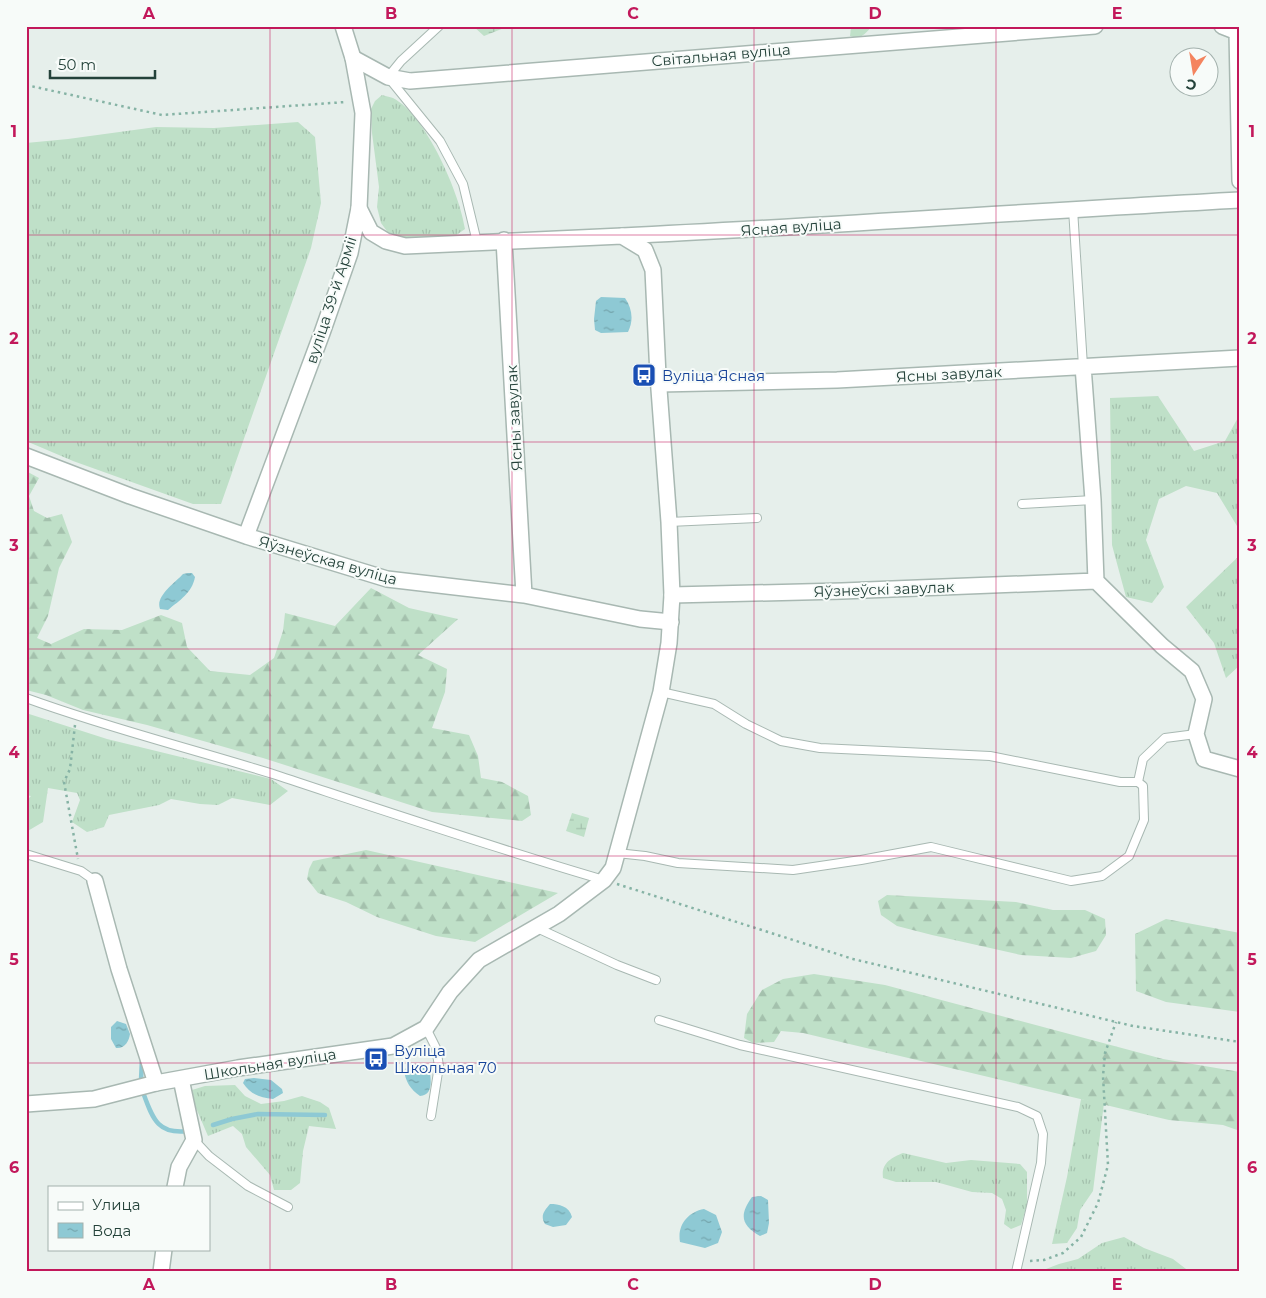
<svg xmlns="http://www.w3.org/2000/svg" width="1266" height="1298" font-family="Montserrat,sans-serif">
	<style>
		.grass { fill: url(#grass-tufts) }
		.forest { fill: url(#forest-firs) }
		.wetland { fill: url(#wetland-marsh) }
		.water { fill: url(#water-ripples) }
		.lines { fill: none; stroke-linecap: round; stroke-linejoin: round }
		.stream { stroke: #8ec9d4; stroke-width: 4.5 }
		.service-casing { stroke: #a8b8b2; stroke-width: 10 }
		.minor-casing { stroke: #a8b8b2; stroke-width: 18 }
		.tertiary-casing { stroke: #a8b8b2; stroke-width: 18 }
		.path { stroke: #86b3a5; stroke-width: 2.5; stroke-dasharray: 2.5 4; stroke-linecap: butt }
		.service { stroke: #fff; stroke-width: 8 }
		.minor { stroke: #fff; stroke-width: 15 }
		.tertiary { stroke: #fff; stroke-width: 15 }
		.grid { fill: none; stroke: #c2185b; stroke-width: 1; stroke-opacity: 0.55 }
		.labels { text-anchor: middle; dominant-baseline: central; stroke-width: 4; stroke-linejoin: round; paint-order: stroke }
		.street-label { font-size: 15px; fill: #24423a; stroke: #f7fbf9 }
		.transit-label { font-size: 15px; fill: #164399; stroke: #f7fbf9; text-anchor: start }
		.neatline { fill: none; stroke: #c2185b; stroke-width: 2 }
		.grid-label { font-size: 16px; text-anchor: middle; font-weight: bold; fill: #c2185b }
	</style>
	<defs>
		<pattern id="grass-tufts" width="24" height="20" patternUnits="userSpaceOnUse" patternTransform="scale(1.25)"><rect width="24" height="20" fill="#bfe0c8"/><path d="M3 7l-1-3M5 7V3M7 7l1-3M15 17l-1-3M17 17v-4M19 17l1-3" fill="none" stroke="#a4c1ad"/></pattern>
		<pattern id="forest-firs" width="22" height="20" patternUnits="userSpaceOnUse" patternTransform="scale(1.25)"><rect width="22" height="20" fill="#bfe0c8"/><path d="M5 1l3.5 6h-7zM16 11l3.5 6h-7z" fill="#a4c1ad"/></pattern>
		<pattern id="wetland-marsh" width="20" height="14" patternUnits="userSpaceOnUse" patternTransform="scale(1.25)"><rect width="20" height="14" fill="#bfe0c8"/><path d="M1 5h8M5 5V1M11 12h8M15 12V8" fill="none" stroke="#a4c1ad"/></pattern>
		<pattern id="water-ripples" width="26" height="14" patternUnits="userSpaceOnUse" patternTransform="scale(1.25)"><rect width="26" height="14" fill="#8ec9d4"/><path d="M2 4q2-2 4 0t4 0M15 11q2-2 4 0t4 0" fill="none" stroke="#74a5ad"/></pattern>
	</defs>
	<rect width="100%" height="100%" fill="#e6efeb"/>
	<!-- grass -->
	<path class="grass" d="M853,26H872C865,34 861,40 850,36L851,28Z
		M382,95C385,96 390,97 393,98C426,115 460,194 465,229L455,236L399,238L389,234L381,223L377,207L379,187L372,133L371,109L375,101Z
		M298,122L315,137L321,203L311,248L221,504H193L73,461L26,441V143L68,139L156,127L214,128Z
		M1158,396L1194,451L1225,441L1240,414V535L1237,526L1217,493L1186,486L1159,499L1146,540L1164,587L1152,603L1126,597L1112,545L1110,398Z
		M1240,555V665L1226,678L1214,643L1186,607Z
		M26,713L107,739L271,779L288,791L270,805L232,798L218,805L200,804L171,799L159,805L109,815L104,827L87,832L72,822L80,800L77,793L48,788L43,822L26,832V801L31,796L26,795Z
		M235,1085L245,1096L261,1104L284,1101L302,1096L320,1102L329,1108L336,1129L309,1126L303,1151L300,1183L291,1190H274L270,1175L246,1147L242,1134L233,1126L208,1136L196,1108L192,1090L205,1086Z
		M1081,1099L1104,1103L1093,1191L1080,1210L1077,1228L1067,1243L1052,1244L1067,1177Z
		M903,1153L946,1163L971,1160L1020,1164L1027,1172V1205L1021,1225L1011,1229L1004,1224L1006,1210L1002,1199L992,1193L972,1192L936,1182H896L883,1178C881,1163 891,1158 903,1153Z
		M1124,1237L1144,1248L1173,1259L1190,1272H1044L1046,1269L1059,1264L1078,1259L1102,1243Z"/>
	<!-- forest -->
	<path class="forest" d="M26,471L39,478L29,496L34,511L47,518L62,514L72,542L59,568L48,616L37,638L51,644L84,629L122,630L161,615L182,623L187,647L210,671L250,675L274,658L283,631L285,613L335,626L371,588L409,608L458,619L418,655L447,669L445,692L432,728L469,735L478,756L481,778L502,782L528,796L531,815L522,821L432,812L263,758L147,725L83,710L46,695L26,690V662L29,654L26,652Z
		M366,850L558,893L475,942L436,936L377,917L346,902L318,893L307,879L309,869L313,861Z
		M887,895L1016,902L1053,910H1085L1105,919L1106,935L1096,951L1071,958L1021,955L932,935L897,926L881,915L878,901Z
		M1166,919L1240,933V1012L1166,1002L1136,991L1135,934Z
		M814,974L885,985L1163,1059L1240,1072V1131L1223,1125L1169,1120L803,1033L781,1031L774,1042L753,1043L744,1038L747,1014L762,990L783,979Z"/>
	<!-- wetland -->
	<path class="wetland" d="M473,26H509L484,36Z
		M572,813L589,818L584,837L566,831Z"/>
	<!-- water -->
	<path class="water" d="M601,297L625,298C632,308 634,320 628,332L601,333L595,330L594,319L596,301Z
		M188,573H192L195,577C192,593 180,600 168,610L160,609C155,596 175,583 183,574Z
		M117,1021L126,1024L130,1034C129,1041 125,1049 116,1048L111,1039V1027Z
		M417,1064L425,1065L429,1068C431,1078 434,1095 420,1096C411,1090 405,1081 404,1070L409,1065Z
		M254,1078L271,1080L282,1089L283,1093L273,1099C260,1098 250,1094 243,1083L245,1079Z
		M761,1196L768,1200L769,1223L767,1233L760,1236C741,1225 739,1215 752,1197Z
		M550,1204C559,1204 569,1206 572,1217L566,1225L553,1227L545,1224C540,1216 544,1211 550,1204Z
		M704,1209L716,1215L722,1232L718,1243L705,1248L680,1242C677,1225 688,1212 704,1209Z"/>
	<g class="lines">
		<!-- stream -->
		<path class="stream" d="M141,1080L142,1059
			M144,1095C153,1120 159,1135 189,1131
			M213,1125L232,1119L258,1114L325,1115"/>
		<!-- service casing -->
		<g class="service-casing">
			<path id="service" d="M439,26L401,61L388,77L440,141L463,184L477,242
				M1073,209L1083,366
				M1022,504L1093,500
				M669,522L757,518
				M661,692L714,704L746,724L781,741L820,748L990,756L1120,782H1138
				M26,698C108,728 193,749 276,775C385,811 494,848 604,880
				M1138,782L1143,759L1165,738L1196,734
				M617,853L645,856L678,863L793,870L861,860L931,847L1071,881L1102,876L1129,856L1144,820L1143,786L1138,782
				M26,854L81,871L95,881
				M535,927L617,965L656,980
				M659,1020L740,1045L1018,1107L1037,1116L1043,1134L1041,1163L1016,1272
				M426,1028L436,1048L439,1066L431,1116
				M194,1140L209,1156L248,1186L288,1207"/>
		</g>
		<!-- minor casing -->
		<g class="minor-casing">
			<path id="minor" d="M1222,26L1240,33
				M1238,26L1237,32L1240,181
				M353,58L388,77L410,81L1095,26
				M622,236C828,226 1034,211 1240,200
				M504,240L524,595
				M1083,366L1093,500L1096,581L1162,646L1192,671L1204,699L1196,734L1204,759L1240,769
				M659,384L837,380L1240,358
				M26,456L130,496L246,536L387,579L524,595L640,619L671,622
				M246,536L322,333L350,253L359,208
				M672,595L842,591L1096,581
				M95,881L119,969L156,1083
				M175,1187L179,1167L194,1140L181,1079
				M161,1272L164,1249"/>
		</g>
		<!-- tertiary casing -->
		<g class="tertiary-casing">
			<path id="tertiary" d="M26,1104L94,1099L156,1083L238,1068L393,1046L426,1028L450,992L479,960L559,914L604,880L613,868L661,692L669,643L672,595L669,522L658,376L653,270L645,250L622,236L405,246L386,241L371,232L359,208L363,113L353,58L343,26"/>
		</g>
		<!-- path -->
		<path class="path" d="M26,85L162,115L346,102
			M75,725L70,769L64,782L78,859
			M617,884L853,959L1133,1026L1240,1042
			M1030,1261L1044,1260L1063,1253L1081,1237L1098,1203L1108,1165L1103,1076L1105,1053L1116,1022"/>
		<!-- service -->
		<use href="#service" class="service"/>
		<!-- minor -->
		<use href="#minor" class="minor"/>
		<!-- tertiary -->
		<use href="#tertiary" class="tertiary"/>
	</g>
	<!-- grid -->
	<path class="grid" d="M270,26V1272M512,26V1272M754,26V1272M996,26V1272M26,235H1240M26,442H1240M26,649H1240M26,856H1240M26,1063H1240"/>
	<!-- icons -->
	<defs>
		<g id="bus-square" transform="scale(1.25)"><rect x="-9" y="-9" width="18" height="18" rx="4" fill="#1a4fb4" stroke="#f7fbf9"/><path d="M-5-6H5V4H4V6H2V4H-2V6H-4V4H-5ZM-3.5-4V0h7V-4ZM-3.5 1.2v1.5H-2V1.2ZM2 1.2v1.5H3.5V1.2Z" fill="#fff"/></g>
	</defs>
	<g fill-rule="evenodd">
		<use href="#bus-square" x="644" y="375"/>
		<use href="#bus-square" x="376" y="1059"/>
	</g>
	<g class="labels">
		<!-- street labels -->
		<g class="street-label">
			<text transform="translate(721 55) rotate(-5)">Світальная вуліца</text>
			<text transform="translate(791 227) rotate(-4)">Ясная вуліца</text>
			<text transform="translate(331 300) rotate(-72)">вуліца 39-й Арміі</text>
			<text transform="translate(949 374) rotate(-3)">Ясны завулак</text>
			<text transform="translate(514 418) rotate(-93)">Ясны завулак</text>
			<text transform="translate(328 560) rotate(16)">Яўзнеўская вуліца</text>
			<text transform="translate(884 589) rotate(-2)">Яўзнеўскі завулак</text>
			<text transform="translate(270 1064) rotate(-9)">Школьная вуліца</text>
		</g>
		<!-- transit labels -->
		<g class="transit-label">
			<text x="662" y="375">Вуліца Ясная</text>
			<text x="394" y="1050">Вуліца<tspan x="394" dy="17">Школьная 70</tspan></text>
		</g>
	</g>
	<!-- border -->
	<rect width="1266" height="1298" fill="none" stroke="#f7fbf9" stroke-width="55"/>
	<!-- legend -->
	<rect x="48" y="1186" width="162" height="65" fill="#f7fbf9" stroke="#a3b1ad"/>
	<rect x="58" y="1202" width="25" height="8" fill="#ffffff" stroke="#a3b1ad"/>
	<text x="92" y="1210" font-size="15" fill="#24423a">Улица</text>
	<rect x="58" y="1223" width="25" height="15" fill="url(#water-ripples)" stroke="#a3b1ad"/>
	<text x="92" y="1236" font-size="15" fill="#24423a">Вода</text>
	<!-- north arrow -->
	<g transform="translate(1194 72) rotate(192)"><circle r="24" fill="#f7fbf9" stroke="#a3b1ad"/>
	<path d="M0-4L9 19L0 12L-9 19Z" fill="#f4845f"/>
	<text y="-8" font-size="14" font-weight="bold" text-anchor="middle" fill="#24423a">С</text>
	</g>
	<!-- scale -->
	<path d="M50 70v8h105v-8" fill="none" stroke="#24423a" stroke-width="2.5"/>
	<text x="58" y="70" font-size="15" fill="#24423a" stroke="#f7fbf9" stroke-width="4" paint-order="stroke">50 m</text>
	<rect x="28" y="28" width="1210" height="1242" class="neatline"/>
	<g class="grid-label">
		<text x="149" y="19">A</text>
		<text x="391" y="19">B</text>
		<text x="633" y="19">C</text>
		<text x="875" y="19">D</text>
		<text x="1117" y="19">E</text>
		<text x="14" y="137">1</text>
		<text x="1252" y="137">1</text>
		<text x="14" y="344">2</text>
		<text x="1252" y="344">2</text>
		<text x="14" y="551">3</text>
		<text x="1252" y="551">3</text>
		<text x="14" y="758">4</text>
		<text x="1252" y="758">4</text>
		<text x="14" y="965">5</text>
		<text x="1252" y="965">5</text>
		<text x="14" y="1173">6</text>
		<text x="1252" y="1173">6</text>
		<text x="149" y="1290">A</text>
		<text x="391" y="1290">B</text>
		<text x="633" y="1290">C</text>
		<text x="875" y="1290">D</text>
		<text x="1117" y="1290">E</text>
	</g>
</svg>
